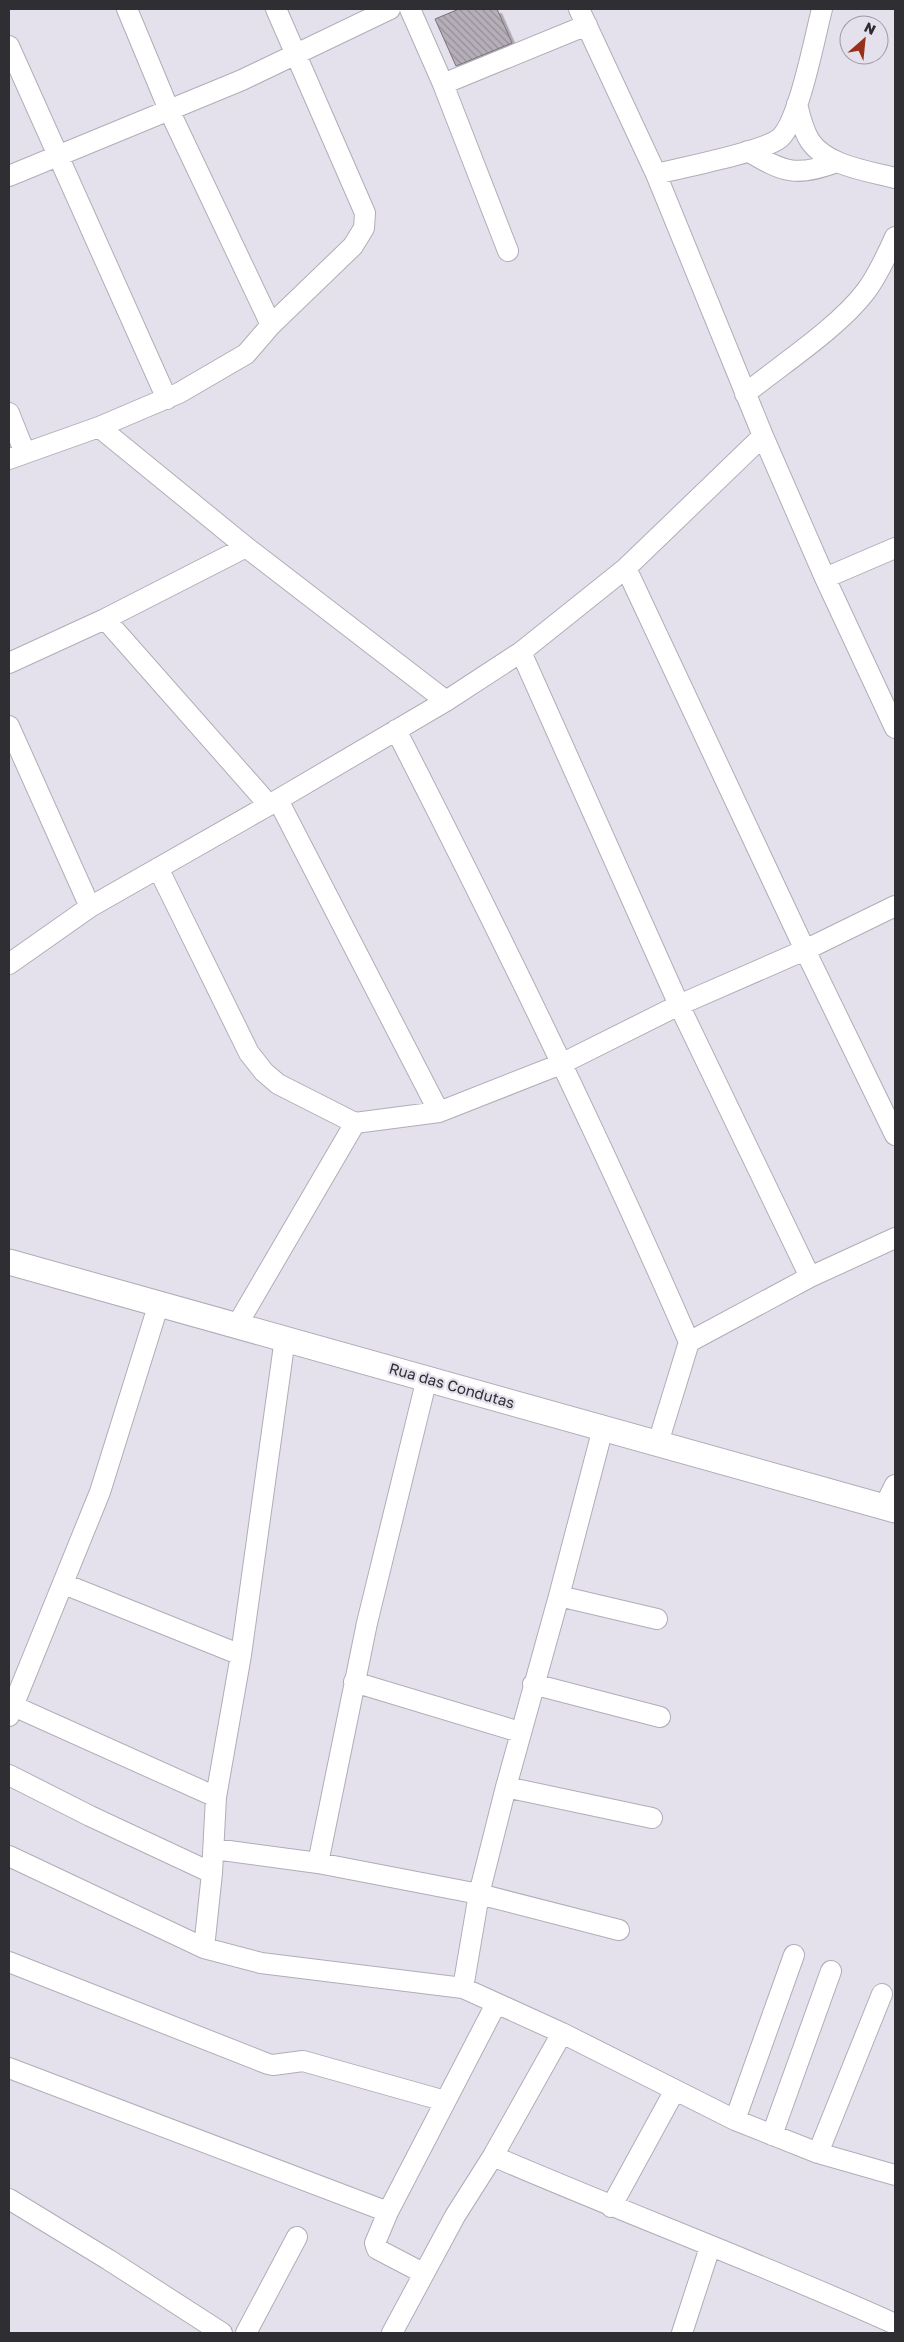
<svg xmlns="http://www.w3.org/2000/svg" width="904" height="2342" font-family="'Golos Text',sans-serif">
	<style>
		.building { fill: url(#building-back-hatch); stroke: #79727a; filter: url(#shadow) }
		.lines { fill: none; stroke-linecap: round; stroke-linejoin: round }
		.minor-casing { stroke: #b0adb8; stroke-width: 22 }
		.tertiary-casing { stroke: #b0adb8; stroke-width: 27 }
		.minor { stroke: #fff; stroke-width: 20 }
		.tertiary { stroke: #fff; stroke-width: 25 }
		.labels { text-anchor: middle; dominant-baseline: central; stroke-width: 4.5; stroke-linejoin: round; paint-order: stroke }
		.street-label { font-size: 15px; fill: #2f2e32; stroke: #e5e1ec }
	</style>
	<defs>
		<pattern id="building-back-hatch" width="6" height="6" patternUnits="userSpaceOnUse" patternTransform="scale(1.25)"><rect width="6" height="6" fill="#b6afb9"/><path d="M-1 5l2 2M0 0l6 6M5-1l2 2" fill="none" stroke="#948f97"/></pattern>
		<filter id="shadow"><feDropShadow dx="4.5" dy="4.5" stdDeviation="0" flood-color="#0004"/></filter>
	</defs>
	<rect width="100%" height="100%" fill="#e5e1ec"/>
	<!-- building -->
	<path class="building" d="M459,9H497L512,43L456,66L435,19Z"/>
	<g class="lines">
		<!-- minor casing -->
		<g class="minor-casing">
			<path id="minor" d="M127,9L169,110L271,325
				M410,9L443,84L508,251
				M579,9L656,174L763,436L825,578L895,728
				M9,46L167,399
				M443,84L587,25
				M797,104C800,117 803,130 810,141C827,166 868,171 895,178
				M748,151C784,173 797,177 837,162
				M656,174C680,168 764,152 780,138C799,121 815,36 822,9
				M9,176L242,80L390,9
				M745,394C782,364 838,328 866,291C878,275 887,255 895,237
				M9,413L25,453
				M99,427L246,547L446,701
				M9,459L99,427L179,393L246,354L271,325L353,246L364,228L365,213L276,9
				M626,568L805,950L895,1135
				M825,578L895,548
				M105,619L269,805
				M521,652L679,1005L810,1277
				M9,663L105,619L246,547
				M9,726L90,907
				M396,730C499,931 599,1135 689,1342
				M278,800L439,1112
				M158,868L249,1053L264,1072L278,1084L355,1123
				M9,964L90,907L269,805L446,701L521,652L626,568L763,436
				M237,1325L355,1123L439,1112L561,1064L679,1005L805,950L895,906
				M658,1443L689,1342L810,1277L895,1238
				M884,1507L895,1485
				M64,1584L241,1655
				M559,1596L657,1619
				M354,1682L520,1732
				M533,1684L660,1717
				M9,1704L216,1797
				M9,1716L100,1492L159,1303
				M9,1775L90,1816L212,1873
				M506,1787L652,1818
				M214,1849L318,1863L479,1894L619,1930
				M9,1856L204,1948L261,1963L463,1988L562,2033L735,2120L818,2153L895,2175
				M318,1863L367,1623L427,1378
				M204,1948L212,1873L216,1797L241,1655L285,1338
				M9,1962L268,2064L273,2065L303,2061L445,2101
				M463,1988L479,1894L506,1787L559,1596L603,1428
				M9,2068L388,2212
				M735,2120L794,1955
				M772,2135L831,1971
				M818,2153L882,1994
				M493,2156C627,2214 763,2264 895,2324
				M9,2199L109,2260L222,2333
				M611,2207L675,2090
				M423,2273L377,2249L375,2243L388,2212L496,2004
				M246,2333L297,2237
				M392,2333L455,2216L493,2156L562,2033
				M682,2333L710,2247"/>
		</g>
		<!-- tertiary casing -->
		<g class="tertiary-casing">
			<path id="tertiary" d="M9,1262L895,1510"/>
		</g>
		<!-- minor -->
		<use href="#minor" class="minor"/>
		<!-- tertiary -->
		<use href="#tertiary" class="tertiary"/>
	</g>
	<g class="labels">
		<!-- street labels -->
		<g class="street-label">
			<text transform="translate(452 1385) rotate(16)">Rua das Condutas</text>
		</g>
	</g>
	<!-- border -->
	<rect width="904" height="2342" fill="none" stroke="#2f2e32" stroke-width="20"/>
	<!-- north arrow -->
	<g transform="translate(864 40) rotate(27)"><circle r="24" fill="#e5e1ec" stroke="#9c99a2"/>
	<path d="M0-4L9 19L0 12L-9 19Z" fill="#982f19"/>
	<text y="-8" font-size="14" font-weight="bold" text-anchor="middle" fill="#2f2e32">N</text>
	</g>
</svg>
